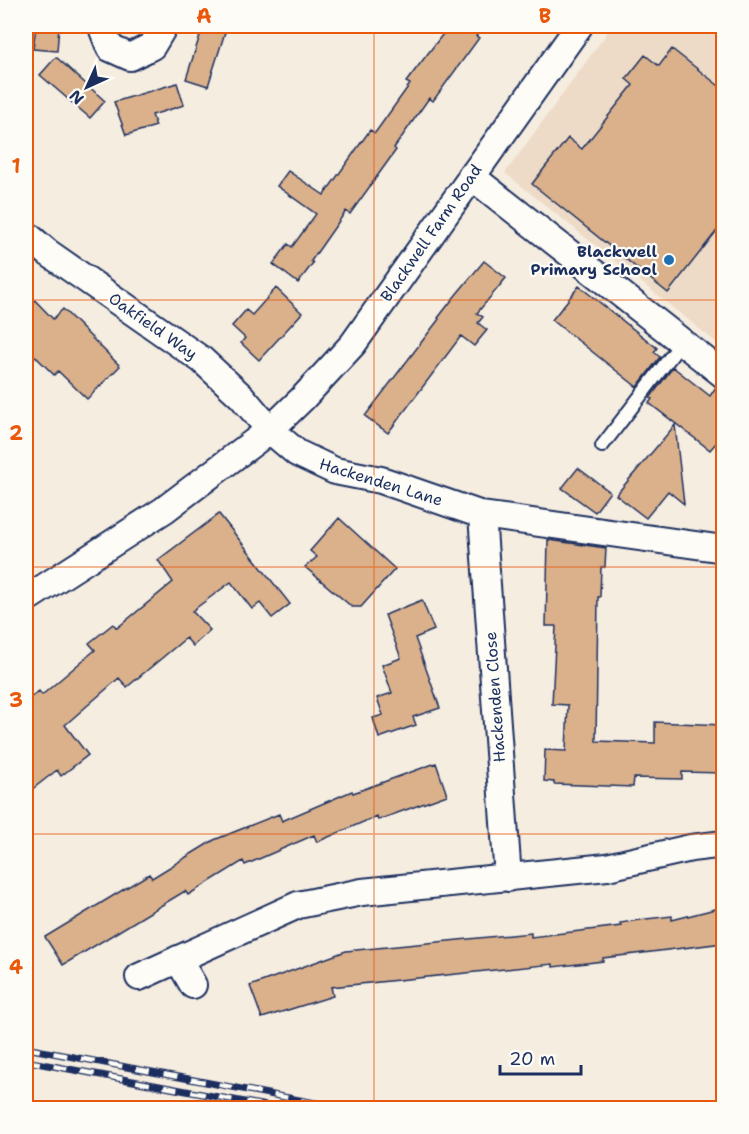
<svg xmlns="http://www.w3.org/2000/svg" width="749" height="1134" font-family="'Shantell Sans',sans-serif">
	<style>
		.built { fill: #eedbc7 }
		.building { fill: #dbb18b; stroke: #1b2f5e; stroke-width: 1.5 }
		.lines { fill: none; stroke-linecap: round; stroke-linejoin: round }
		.service-casing { stroke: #1b2f5e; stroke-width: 16 }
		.minor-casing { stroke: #1b2f5e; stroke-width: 30 }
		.service { stroke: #fdfcf7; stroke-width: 12 }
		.minor { stroke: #fdfcf7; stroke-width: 26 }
		.rail-casing { stroke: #1b2f5e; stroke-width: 7 }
		.rail { stroke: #fdfcf7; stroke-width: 4.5; stroke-dasharray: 14; stroke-linecap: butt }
		.grid { fill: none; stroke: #e8590c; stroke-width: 1.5; stroke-opacity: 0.55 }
		.poi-dot { fill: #1f6fb2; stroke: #fdfcf7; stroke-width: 2 }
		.labels { text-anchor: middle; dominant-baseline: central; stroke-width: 4.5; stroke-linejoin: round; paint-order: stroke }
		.street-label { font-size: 16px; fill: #1b2f5e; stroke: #fdfcf7 }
		.poi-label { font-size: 16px; font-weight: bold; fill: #1b2f5e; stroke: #fdfcf7; text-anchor: end }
		.neatline { fill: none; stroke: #e8590c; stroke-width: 2 }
		.grid-label { font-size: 20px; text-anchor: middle; font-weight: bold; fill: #e8590c }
	</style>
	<rect width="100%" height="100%" fill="#f6ede1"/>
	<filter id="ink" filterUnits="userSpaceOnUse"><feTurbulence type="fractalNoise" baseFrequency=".0167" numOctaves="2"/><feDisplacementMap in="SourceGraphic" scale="12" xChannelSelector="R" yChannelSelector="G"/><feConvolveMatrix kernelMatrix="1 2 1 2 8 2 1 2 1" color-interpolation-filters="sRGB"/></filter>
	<g filter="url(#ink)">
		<!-- built -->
		<path class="built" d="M612,26H723V348L505,173Z"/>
		<!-- building -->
		<path class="building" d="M36,26H59L57,51L33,49Z
			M203,26H227L208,86L186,79Z
			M449,26H484L476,36L479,38L433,101L429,98L394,148L396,150L350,214L346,211L311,261L313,263L298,283L273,264L288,244L292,247L316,214L277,186L288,171L324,195L370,130L375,133L410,84L406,82Z
			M672,49L723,89V223L668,293L532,184L568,138L582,149L633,85L626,79L645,55L659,66Z
			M56,57L105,101L90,118L40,75Z
			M177,83L184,105L152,115L156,126L126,135L114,102Z
			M484,261L506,278L477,313L483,317L478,323L487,330L474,346L461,336L388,433L365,416L439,319L438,318L455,296Z
			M579,286L657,348L654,352L660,357L637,387L552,320Z
			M276,288L302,313L259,360L241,343L245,338L232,326L246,310L252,315Z
			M26,291L53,319L63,309L120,366L87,399L58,371L54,375L26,347Z
			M673,367L710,396L716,387L723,390V435L710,450L649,403L652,399L650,398Z
			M675,425L684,504L668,491L646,518L616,495Z
			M578,468L610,492L595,512L562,488Z
			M219,514L290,604L272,618L260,603L252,609L231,582L192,611L210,630L193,646L186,638L127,687L119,678L65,725L88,755L61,776L57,770L26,794V701L39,691L42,695L95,650L89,643L113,624L117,628L173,582L158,560Z
			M339,518L395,569L361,607H352L305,567L317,557L310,551Z
			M548,540L606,548L605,567H601L600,597H598L596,741L655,743V722L723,725V773L682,772V779L634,778L633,787L554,784V782L544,781L545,750L566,751L568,705L552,704L556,626H546Z
			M422,600L434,630L415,638L440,708L413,717L416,725L379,738L373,718L383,715L377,698L392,693L382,665L401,658L385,615Z
			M436,763L447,795L378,820L377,816L317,842L314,835L245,865L243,861L188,895L185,891L63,965L45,937L149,874L152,878L214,840L279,814L282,821L352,791L353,793Z
			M723,907V943L603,958V961L553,967V964L331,987L333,996L262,1018L250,986L346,951L531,933V937L621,926L620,923L646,919L672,916V920Z"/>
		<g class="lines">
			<!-- service casing -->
			<g class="service-casing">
				<path id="service" d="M602,446L682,342"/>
			</g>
			<!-- minor casing -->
			<g class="minor-casing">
				<path id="minor" d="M105,26L103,30L110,48L130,57L152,46L164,26
					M471,176L724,375
					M26,234L47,252L202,360L242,397L270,430L297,453L335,471L381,480L482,515L724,549
					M482,515L508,878
					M26,599L164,510L270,430L302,399L353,344L579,26
					M178,959L193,985
					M139,977L298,905L362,892L607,867L691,848L724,844"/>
			</g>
			<!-- service -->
			<use href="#service" class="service"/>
			<!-- minor -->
			<use href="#minor" class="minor"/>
			<!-- rail casing -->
			<g class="rail-casing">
				<path id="rail" d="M26,1048L342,1108
					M26,1061L277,1108
					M706,1108H724"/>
			</g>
			<!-- rail -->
			<use href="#rail" class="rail"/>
		</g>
	</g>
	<!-- grid -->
	<path class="grid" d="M374,26V1108M26,300H724M26,567H724M26,834H724"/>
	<!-- markers -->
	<circle class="poi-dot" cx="669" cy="260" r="6"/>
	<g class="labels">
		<!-- street labels -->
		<g class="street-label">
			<text transform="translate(431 233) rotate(-55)">Blackwell Farm Road</text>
			<text transform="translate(153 326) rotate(35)">Oakfield Way</text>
			<text transform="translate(381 482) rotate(17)">Hackenden Lane</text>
			<text transform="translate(495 697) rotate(-94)">Hackenden Close</text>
		</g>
		<!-- poi labels -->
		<g class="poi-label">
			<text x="657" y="251">Blackwell<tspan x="657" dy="18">Primary School</tspan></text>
		</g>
	</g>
	<!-- margin -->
	<rect width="749" height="1134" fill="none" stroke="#fdfcf7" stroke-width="66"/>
	<!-- north arrow -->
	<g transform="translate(87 87) rotate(225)" stroke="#fdfcf7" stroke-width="4.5" paint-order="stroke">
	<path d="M0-4.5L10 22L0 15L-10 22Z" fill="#1b2f5e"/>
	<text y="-9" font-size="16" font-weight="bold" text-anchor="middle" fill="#1b2f5e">N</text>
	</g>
	<!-- scale -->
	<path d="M500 1065v9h81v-9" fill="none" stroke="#1b2f5e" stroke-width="3"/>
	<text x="509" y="1065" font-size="18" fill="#1b2f5e" stroke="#fdfcf7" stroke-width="4.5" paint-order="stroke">20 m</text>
	<rect x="33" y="33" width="683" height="1068" class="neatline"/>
	<g class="grid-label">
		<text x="204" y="23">A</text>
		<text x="545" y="23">B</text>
		<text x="16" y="173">1</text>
		<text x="16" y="440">2</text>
		<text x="16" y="707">3</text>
		<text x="16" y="974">4</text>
	</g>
</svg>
